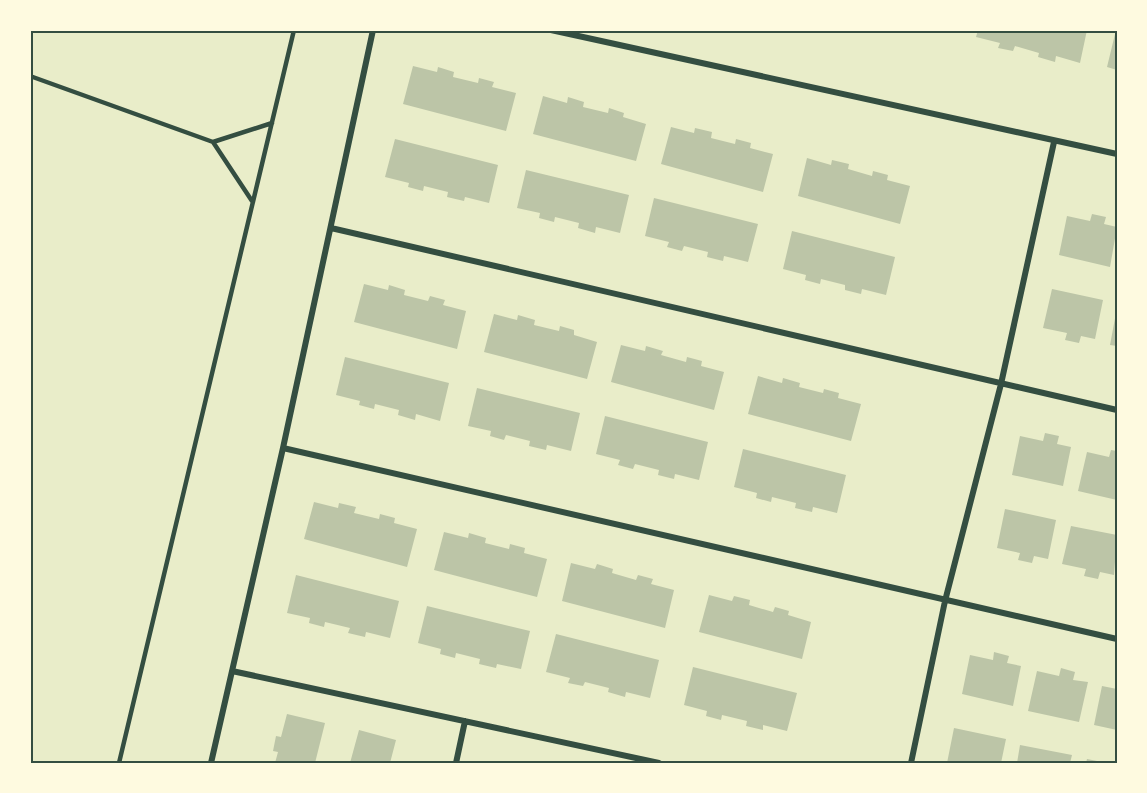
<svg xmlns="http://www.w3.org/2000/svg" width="1147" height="793" font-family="Arial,sans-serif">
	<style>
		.building { fill: #bcc5a7 }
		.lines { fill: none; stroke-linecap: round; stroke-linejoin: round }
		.service { stroke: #344e41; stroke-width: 4.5 }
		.minor { stroke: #344e41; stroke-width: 6 }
		.neatline { fill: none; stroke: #344e41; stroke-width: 2 }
	</style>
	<rect width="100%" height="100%" fill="#e9edc9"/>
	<!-- building -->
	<path class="building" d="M978,30H1087L1080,63L1056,56L1055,62L1038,57L1039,53L1015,46L1013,51L998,48L1000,43L976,37Z
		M1116,30H1117V70L1107,67Z
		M413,66L437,72L438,67L454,72L453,77L478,83L479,78L494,82L492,87L516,93L506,131L403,104Z
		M543,96L567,103L568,97L584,102L583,107L608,113L609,108L624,113L623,117L646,124L636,161L533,134Z
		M671,127L694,133L695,128L712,132L711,138L735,144L736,139L751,143L750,148L773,154L763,192L661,164Z
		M395,139L498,165L489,203L465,197L464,201L447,197L448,192L424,186L423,191L408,187L409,183L385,177Z
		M807,158L831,165L832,160L849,164L848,169L872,176L873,171L888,175L887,180L910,186L900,224L798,196Z
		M526,170L629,195L620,233L596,227L595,233L578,228L579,223L555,217L554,222L539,218L540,213L517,208Z
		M654,198L758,224L748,262L724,256L723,261L707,257L708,252L684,246L682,251L667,247L669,242L645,236Z
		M1092,214L1106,217L1104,224L1117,227L1110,267L1059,255L1067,216L1090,221Z
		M792,231L895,257L886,295L862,289L861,294L845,290V285L821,279L820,284L805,280L806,275L783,269Z
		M364,284L388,290L389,285L405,290L404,295L428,301L430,296L445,300L443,305L466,311L457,349L354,322Z
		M1052,289L1103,300L1095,339L1081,336L1079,343L1065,340L1067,333L1043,328Z
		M1116,313H1117V346L1110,345Z
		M494,314L517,320L518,315L535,320L534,325L559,331L560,326L574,330V335L597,342L587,379L484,352Z
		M621,345L645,351L646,346L663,351L661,355L686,362L687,357L702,361L701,366L724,372L714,410L611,382Z
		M345,357L449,383L440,421L416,414L415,420L398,415L399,410L375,404L374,409L359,405L360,401L336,395Z
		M758,376L782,383L783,378L800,383L799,387L823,393L824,389L839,393L838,398L861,404L851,441L748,414Z
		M477,388L580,413L571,451L547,445L546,450L529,446L530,441L506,435L504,440L490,436L491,431L468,426Z
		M605,416L708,442L699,480L675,474L674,479L658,475L659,470L635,464L633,469L618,465L620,460L596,454Z
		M1045,433L1059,436L1057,444L1071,447L1063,486L1012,475L1020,436L1043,441Z
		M743,449L846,475L837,513L813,507L812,512L795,508L796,503L772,497L771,502L756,498L757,493L734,487Z
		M1111,450L1117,451V500L1078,491L1087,452L1109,457Z
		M314,502L338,508L339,503L356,507L354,513L379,519L380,514L395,518L394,523L417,529L407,567L304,539Z
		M1005,509L1056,520L1048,559L1034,556L1032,563L1018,560L1020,553L997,548Z
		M1071,526L1117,535L1114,575L1100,572L1098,579L1084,576L1086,569L1062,564Z
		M444,532L468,538L469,533L486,538L485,543L509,549L510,544L525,548L524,553L547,559L537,597L434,570Z
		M571,563L595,569L597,564L613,569L612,573L636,580L638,575L653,579L651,584L674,590L665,628L562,601Z
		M296,575L399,601L390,638L366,632L365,637L348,633L350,628L325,622L324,627L309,623L310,618L287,613Z
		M709,595L732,601L734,596L750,600L749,605L773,612L775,607L789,611L788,615L811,622L802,659L699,632Z
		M427,606L530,631L521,669L497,664L496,668L479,664L480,659L456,653L455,658L440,654L441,649L418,643Z
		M556,634L659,660L650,698L626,692L625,697L608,692L609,688L585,682L583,686L568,683L570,678L546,672Z
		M994,652L1009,656L1007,663L1021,666L1013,706L962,694L970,655L993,660Z
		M693,667L797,693L787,731L763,725V730L746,726L747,721L722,715L721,720L706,716L707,711L684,705Z
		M1061,668L1075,672L1073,680L1088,682L1079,722L1028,711L1037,671L1059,676Z
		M1102,686L1117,689V730L1094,725Z
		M287,714L325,723L315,763H275L278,752L273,751L276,736L281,737Z
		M954,728L1006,739L1001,763H947Z
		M359,730L396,740L390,763H350Z
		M1020,745L1072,755L1070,763H1017Z
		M1087,759L1102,762V763H1086Z"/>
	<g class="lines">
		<!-- service -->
		<path class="service" d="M30,76L213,142
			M252,201L213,142L272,123
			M119,763L294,30"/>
		<!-- minor -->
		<path class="minor" d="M551,30L1117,154
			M331,228L1117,410
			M283,448L1117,639
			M232,671L659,763
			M211,763L283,448L373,30
			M456,763L465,721
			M911,763L945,601L1001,384L1054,142"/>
	</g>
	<!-- border -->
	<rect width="1147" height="793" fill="none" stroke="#fefae0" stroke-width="63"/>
	<rect x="32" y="32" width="1084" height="730" class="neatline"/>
</svg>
